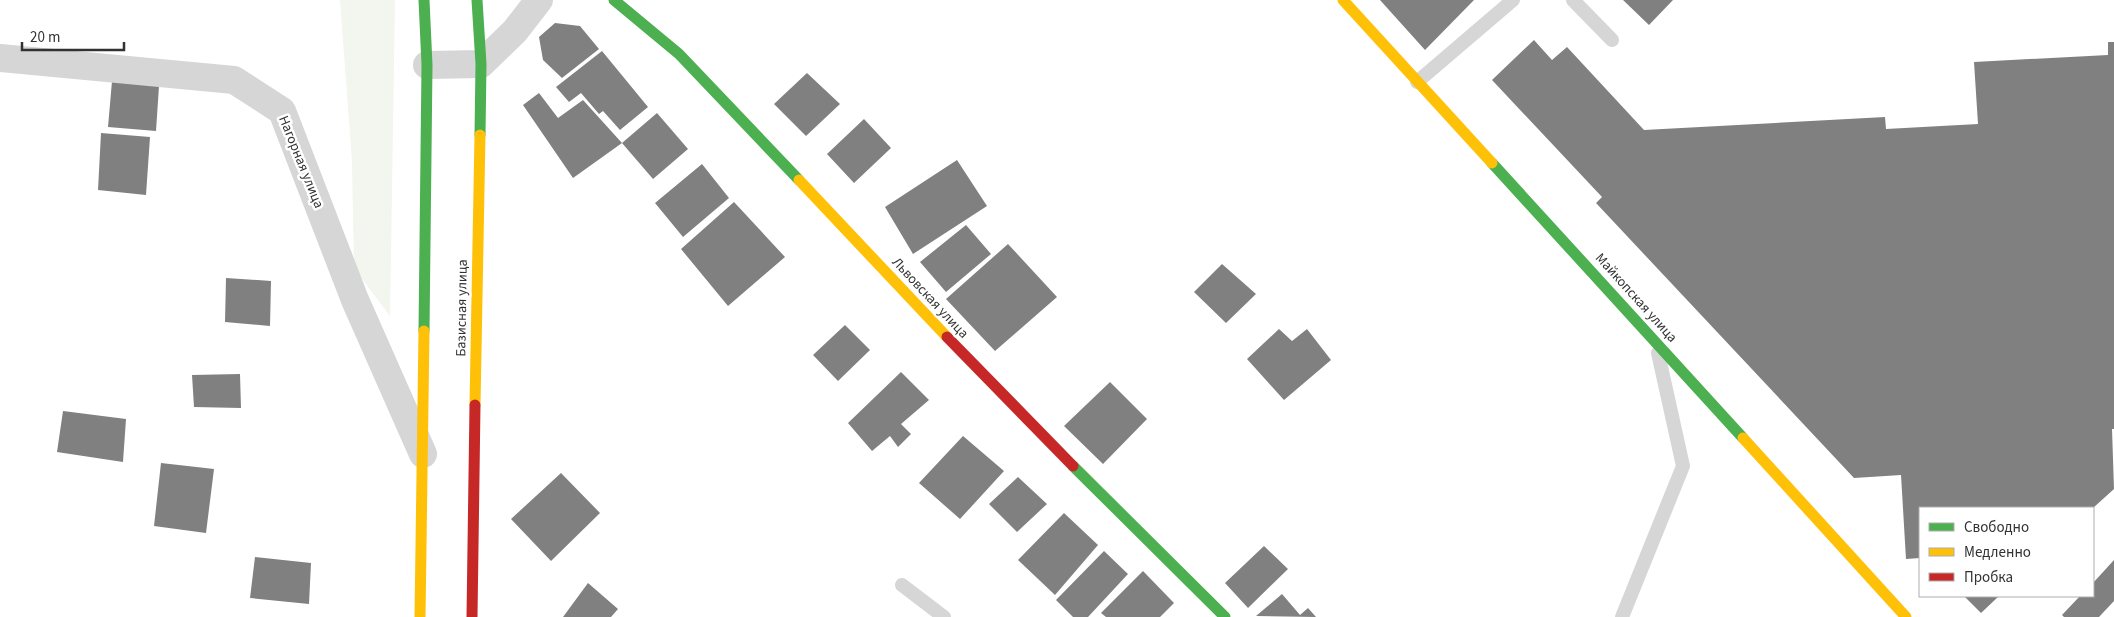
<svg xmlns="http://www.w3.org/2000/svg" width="2114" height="617" font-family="'Source Sans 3',sans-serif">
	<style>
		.green { fill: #f2f6ee }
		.building { fill: #808080 }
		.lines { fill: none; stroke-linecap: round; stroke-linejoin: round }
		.lane { stroke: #d6d6d6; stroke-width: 14 }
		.street { stroke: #d6d6d6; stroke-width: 28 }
		.fast { stroke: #4caf50; stroke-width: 11 }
		.slow { stroke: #ffc107; stroke-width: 11 }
		.jam { stroke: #c62828; stroke-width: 11 }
		.labels { text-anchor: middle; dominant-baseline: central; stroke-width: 5; stroke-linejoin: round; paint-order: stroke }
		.street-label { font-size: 14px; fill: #323232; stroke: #fff }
	</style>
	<rect width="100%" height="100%" fill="#fff"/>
	<!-- green -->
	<path class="green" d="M340,0H395L390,316L354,268L352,161Z"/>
	<!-- building -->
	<path class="building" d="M1380,0H1474L1425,50Z
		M1623,0H1673L1649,25Z
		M555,23L580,26L599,49L562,78L543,60L539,37Z
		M1534,40L1552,60L1567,47L1644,130L1885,117L1886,129L1978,124L1974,62L2108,55V42H2114V429H2112L2114,489L2093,508H1920V558L1906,559L1901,475L1854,478L1596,203L1602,197L1492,80Z
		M602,51L648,107L620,130L603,111L599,114L581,93L569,102L556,87Z
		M807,73L840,104L806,136L774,104Z
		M112,81L159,86L156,131L108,127Z
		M539,93L558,118L583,100L622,143L573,178L523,105Z
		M657,113L688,149L653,179L622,143Z
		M864,119L891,148L854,183L827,154Z
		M101,133L150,137L146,195L98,190Z
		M957,160L987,206L913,254L885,207Z
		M702,164L729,198L683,237L655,203Z
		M734,202L785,257L728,306L681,249Z
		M966,225L991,254L946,292L920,262Z
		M1008,244L1057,297L995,351L946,299Z
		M1222,264L1256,294L1226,323L1194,292Z
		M226,278L271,281L270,326L225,322Z
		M845,325L870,350L838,381L813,355Z
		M1279,329L1292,341L1307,329L1331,360L1284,400L1247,359Z
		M901,372L929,400L901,424L911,434L898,447L890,436L872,451L848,423Z
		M240,374L241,408L194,407L192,375Z
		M1110,382L1147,419L1103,464L1064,426Z
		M63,411L126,419L123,462L57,452Z
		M963,436L1004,471L960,519L919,483Z
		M161,463L214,469L206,533L154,526Z
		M561,473L600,513L551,561L511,519Z
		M1018,477L1047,504L1017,532L989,504Z
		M1064,513L1098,545L1055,595L1018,560Z
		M1264,546L1288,569L1248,608L1225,583Z
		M1104,551L1128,574L1088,617H1073L1056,600Z
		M255,557L311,563L309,604L250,598Z
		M2114,560V601L2099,617H2064L2062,615L2080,596H2093V583Z
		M1143,571L1174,603L1160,617H1106L1101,613Z
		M588,583L618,609L611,617H563Z
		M1282,594L1300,615L1308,608L1316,617L1256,616Z
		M1964,596H1999L1981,613Z"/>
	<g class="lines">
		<!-- lane -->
		<path class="lane" d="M1573,0L1612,40
			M1417,82L1513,0
			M902,585L944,617
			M1622,617L1683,466L1658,353"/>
		<!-- street -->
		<path class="street" d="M0,58L234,80L282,111L355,300L423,454
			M427,65L481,64L515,31L539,0"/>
		<!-- fast -->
		<path class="fast" d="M477,0L481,64L480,135
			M614,0L679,54L799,180
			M1492,163L1743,438
			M424,331L427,65L424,0
			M1073,466L1225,617"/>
		<!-- slow -->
		<path class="slow" d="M1343,0L1492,163
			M799,180L947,337
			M475,405L480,135
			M1743,438L1906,617
			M420,617L424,331"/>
		<!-- jam -->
		<path class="jam" d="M947,337L1073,466
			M472,617L475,405"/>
	</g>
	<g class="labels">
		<!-- street labels -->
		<g class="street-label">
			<text transform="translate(301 162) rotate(68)">Нагорная улица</text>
			<text transform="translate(930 298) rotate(47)">Львовская улица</text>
			<text transform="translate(1636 298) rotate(48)">Майкопская улица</text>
			<text transform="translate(462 308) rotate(-89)">Базисная улица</text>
		</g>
	</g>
	<!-- legend -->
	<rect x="1919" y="507" width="175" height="90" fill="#ffffff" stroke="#adadad"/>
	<rect x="1929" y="523" width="25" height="8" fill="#4caf50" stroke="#adadad"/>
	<text x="1964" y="532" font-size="15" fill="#323232">Свободно</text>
	<rect x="1929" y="548" width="25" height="8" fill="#ffc107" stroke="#adadad"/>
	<text x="1964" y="557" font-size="15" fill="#323232">Медленно</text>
	<rect x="1929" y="573" width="25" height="8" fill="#c62828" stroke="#adadad"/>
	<text x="1964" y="582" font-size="15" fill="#323232">Пробка</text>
	<!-- scale -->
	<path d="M22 42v8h102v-8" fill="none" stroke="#323232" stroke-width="2.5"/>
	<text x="30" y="42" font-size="15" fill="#323232" stroke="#ffffff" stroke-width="4" paint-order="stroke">20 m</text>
</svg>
